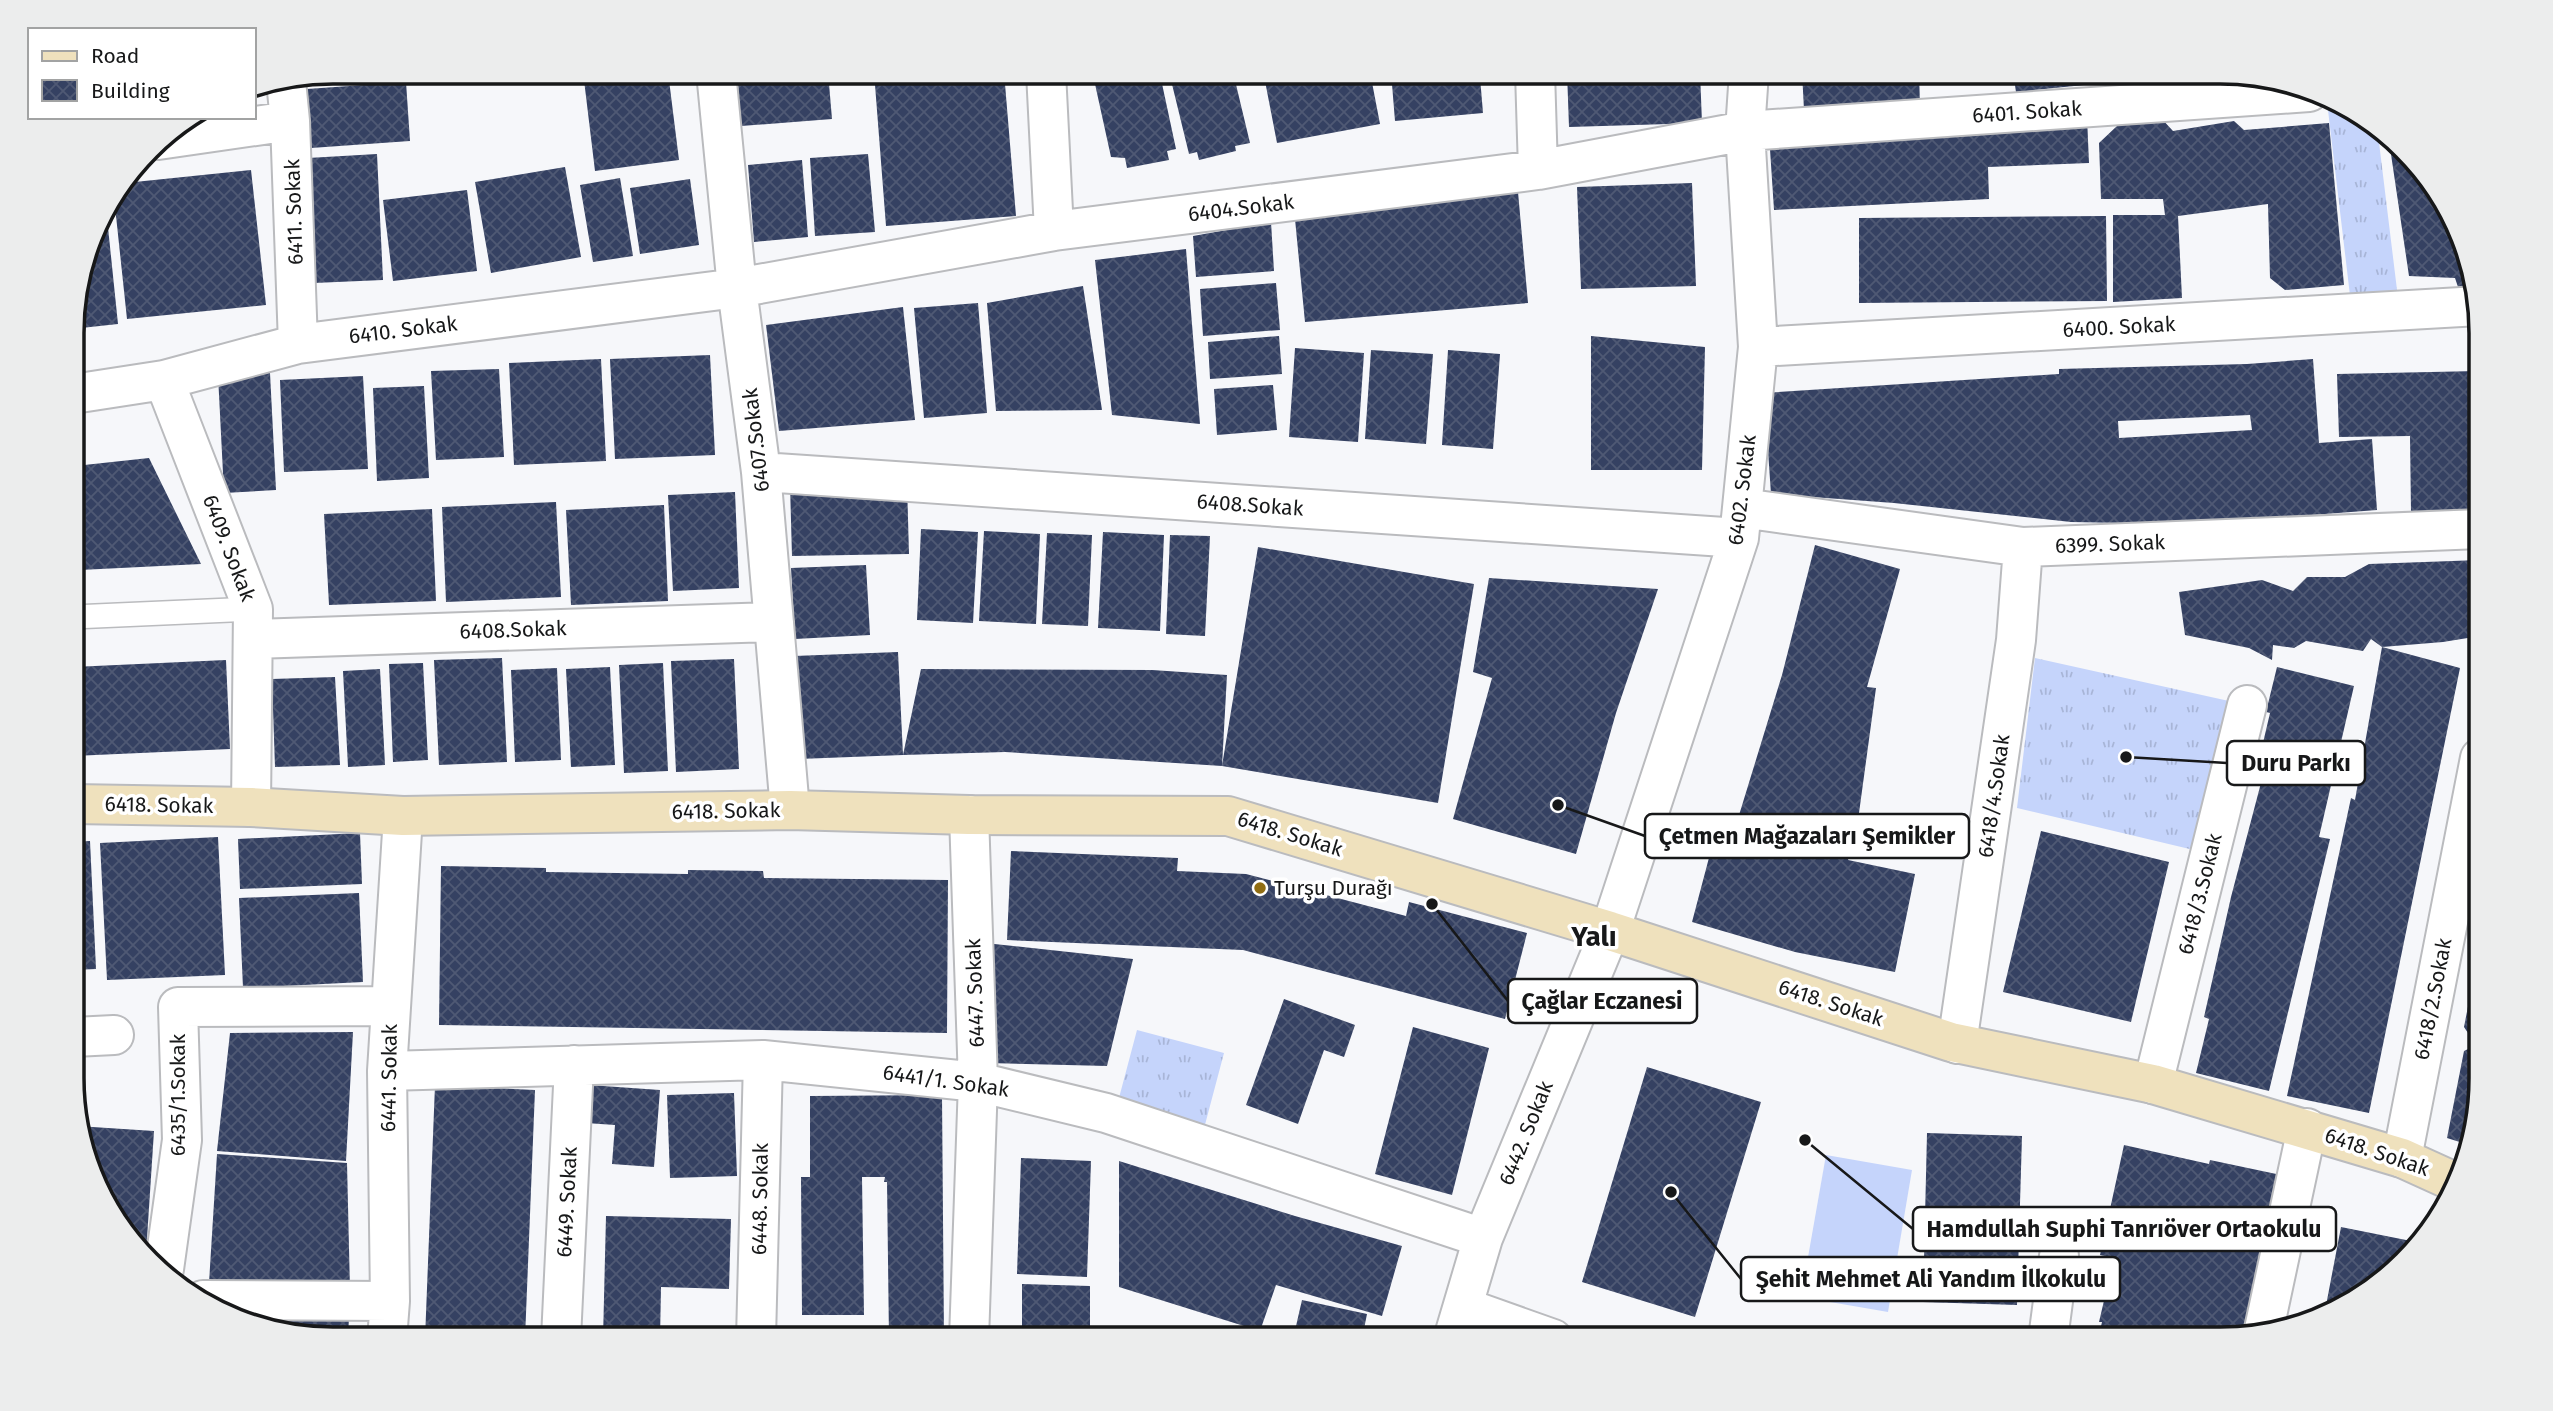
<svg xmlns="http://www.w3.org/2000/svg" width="2553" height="1411" font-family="'Fira Sans',sans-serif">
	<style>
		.grass { fill: url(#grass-tufts) }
		.garden { fill: #c5d4fb }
		.building { fill: url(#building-cross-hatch); fill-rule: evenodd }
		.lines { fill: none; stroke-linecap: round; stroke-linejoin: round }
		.lane-casing { stroke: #babbbe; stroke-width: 26 }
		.street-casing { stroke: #babbbe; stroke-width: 42 }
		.secondary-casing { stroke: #babbbe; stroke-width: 42 }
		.lane { stroke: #fff; stroke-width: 23 }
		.street { stroke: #fff; stroke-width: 38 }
		.secondary { stroke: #efe1bd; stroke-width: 38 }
		.poi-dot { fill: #906d13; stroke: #fff; stroke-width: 2.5 }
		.labels { text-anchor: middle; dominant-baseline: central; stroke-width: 7; stroke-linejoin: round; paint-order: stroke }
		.street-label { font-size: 21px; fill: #171819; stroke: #fff }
		.poi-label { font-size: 21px; fill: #171819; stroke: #fff; text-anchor: start }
		.district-label { font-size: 28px; font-weight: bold; fill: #171819; stroke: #fff }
		.rim { fill: none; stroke: #171819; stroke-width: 3.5 }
		.leader { fill: none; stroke: #171819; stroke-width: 2.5 }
		.callout-dot { fill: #171819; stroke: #fff; stroke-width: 2.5 }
		.callout { fill: #fff; stroke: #171819; stroke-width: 2.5 }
		.callout-label { font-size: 23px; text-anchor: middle; font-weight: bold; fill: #171819 }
	</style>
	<defs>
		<pattern id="grass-tufts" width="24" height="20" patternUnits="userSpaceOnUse" patternTransform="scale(1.75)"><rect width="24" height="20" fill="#c5d4fb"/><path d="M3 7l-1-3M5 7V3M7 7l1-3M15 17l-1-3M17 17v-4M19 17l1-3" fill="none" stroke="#a8b5d7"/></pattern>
		<pattern id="building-cross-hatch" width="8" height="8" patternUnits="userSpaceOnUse" patternTransform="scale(1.75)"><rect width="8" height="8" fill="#354162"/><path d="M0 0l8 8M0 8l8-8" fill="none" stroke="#4f5974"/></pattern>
	</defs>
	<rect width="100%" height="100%" fill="#f6f7fa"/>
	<!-- grass -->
	<path class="grass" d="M2349,108L2377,126L2398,298L2351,304L2328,110Z
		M2035,658L2247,705L2198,851L2017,808Z
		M1137,1030L1224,1053L1202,1136L1115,1113Z"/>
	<!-- garden -->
	<path class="garden" d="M1826,1155L1912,1170L1888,1312L1801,1297Z"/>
	<!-- building -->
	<path class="building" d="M415,72H464L465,77L416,83Z
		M473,72H527L528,79L475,85Z
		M538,72H571V73L538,77Z
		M654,72H668L679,160L595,171L584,80Z
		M737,72H828L832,119L741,126Z
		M874,72H1004L1016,216L886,226Z
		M1151,72L1153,81L1161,79L1176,149L1167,151L1169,160L1127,168L1125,158L1111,157L1095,84Z
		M1190,72H1233L1250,143L1235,146L1236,151L1199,160L1197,152L1189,154L1170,76Z
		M1317,72H1370L1380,124L1277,143L1265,81Z
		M1391,72H1485L1486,77H1480L1483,113L1395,121Z
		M1567,72H1700L1702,123L1569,127Z
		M1802,72H1919L1920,106L1804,110Z
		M2013,72H2081L2084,85L2016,92Z
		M2127,72H2152V76L2127,74Z
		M406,82L410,141L311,148L307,89Z
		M2087,117L2089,163L1988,167L1989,199L1774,210L1769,134Z
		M2161,118L2173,131L2234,121L2244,130L2329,123L2344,285L2285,290L2270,278L2268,204L2178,216L2182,298L2113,302V215H2165L2163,199H2101L2099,143L2117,126Z
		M2388,134L2433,183L2438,207L2444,206L2475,288L2459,290L2455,278L2409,276Z
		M377,154L383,280L314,283L308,158Z
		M868,154L875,232L815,236L810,158Z
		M802,160L808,237L754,242L748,165Z
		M565,167L581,257L491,273L475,182Z
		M251,170L266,305L127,319L114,197L125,183Z
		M620,178L633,256L593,262L580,185Z
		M690,179L699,245L640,254L630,188Z
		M1692,183L1696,286L1581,289L1577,187Z
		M467,190L477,271L393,281L383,200Z
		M1518,192L1528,303L1305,322L1295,219Z
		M106,208L118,324L72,329V315L99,217Z
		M2106,216L2107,301L1859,303V218Z
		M1271,222L1274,271L1196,277L1193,236Z
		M1186,249L1200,424L1112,415L1095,260Z
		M1276,283L1280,330L1203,336L1200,289Z
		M1083,286L1102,410L996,411L987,303Z
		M978,303L987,413L924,418L914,308Z
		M903,307L915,420L779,431L766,325Z
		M1279,336L1282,374L1210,379L1208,342Z
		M1591,336L1705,347L1702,470H1591Z
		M1295,348L1364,353L1358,442L1289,437Z
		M1371,350L1433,354L1426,444L1365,439Z
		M1448,350L1500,354L1493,449L1442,445Z
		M710,355L715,455L615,459L610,359Z
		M601,359L606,461L514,465L509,363Z
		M2313,359L2319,443L2372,439L2377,510L2258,519L2123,523L2071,522L1894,503L1771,494L1764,393L2059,374V369L2247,364ZM2250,415L2252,430L2119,438L2118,421Z
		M499,369L504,457L436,460L431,371Z
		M2478,371L2480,511L2411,512L2410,436L2339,437L2337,374Z
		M270,373L276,490L224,493L218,375Z
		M363,376L368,469L284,472L280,380Z
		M1273,385L1277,430L1217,435L1214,389Z
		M424,386L429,478L377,481L373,388Z
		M149,458L201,564L80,570L75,466Z
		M907,483L909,554L792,556L790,485Z
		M735,492L739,588L673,591L668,495Z
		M556,502L561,597L446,602L442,507Z
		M664,505L668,601L571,605L566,510Z
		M432,509L436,601L329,605L324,514Z
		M921,529L978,532L973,623L917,620Z
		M984,531L1040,534L1036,624L979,621Z
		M1103,532L1164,535L1160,631L1098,628Z
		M1047,533L1092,535L1088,626L1042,624Z
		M1170,535L1210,536L1205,636L1166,634Z
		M1815,545L1900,569L1867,687L1876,688L1856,835L1848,860L1915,874L1895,972L1795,952L1692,922L1715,835L1732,838L1782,675Z
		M1258,547L1474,584L1438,803L1222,766L1005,752L903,755L921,669L1152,670L1227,675L1222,766Z
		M2480,560V636L2443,642L2382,647L2371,639L2363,651L2306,641L2294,648L2273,645L2272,660L2249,648L2185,635L2179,592L2262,580L2293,591L2307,577H2345L2369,564Z
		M866,565L870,635L795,639L791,568Z
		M1489,578L1658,589L1616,713L1576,854L1453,819L1492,678L1473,672Z
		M2382,647L2460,668L2369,1113L2287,1096L2351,798L2355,800Z
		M898,652L903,755L799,759L794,656Z
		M502,658L507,762L439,765L434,660Z
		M734,659L739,769L676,772L671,661Z
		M226,660L230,749L73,756V667Z
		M423,663L428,760L393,762L389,664Z
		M663,663L668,771L624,773L619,665Z
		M610,667L615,765L571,767L566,669Z
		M2277,667L2354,686L2319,837L2330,839L2269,1091L2196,1073L2209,1019L2204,1017L2231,897L2262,779L2255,777L2270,713L2266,712Z
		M557,668L561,760L515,762L511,670Z
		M380,669L385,765L348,767L343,671Z
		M335,677L340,765L275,767L272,679Z
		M2041,831L2169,862L2131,1022L2003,992Z
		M360,833L362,884L240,889L238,839Z
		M218,837L225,975L107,980L100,843Z
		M90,841L96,969L74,970L73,842Z
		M1011,851L1178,858L1177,871L1246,874L1406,916L1409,902L1527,933L1505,1019L1243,950L1007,940Z
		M441,866L546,868V872L688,874V870L763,871L764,878L948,880L947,1033L439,1025Z
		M359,893L363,982L243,988L239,898Z
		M985,943L1133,959L1107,1066L988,1063Z
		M2480,945L2481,1079L2466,1144L2447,1138L2464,1051L2476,1045L2464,1027Z
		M1284,999L1355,1025L1344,1057L1324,1050L1298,1124L1246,1105Z
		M1413,1027L1489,1048L1452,1195L1375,1174Z
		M353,1032L346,1161L217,1151L230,1033Z
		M1647,1067L1761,1102L1695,1317L1582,1282Z
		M435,1085L535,1090L525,1339H425Z
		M589,1085L660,1090L654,1167L612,1164L615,1125L586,1123Z
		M734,1093L737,1176L670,1178L667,1095Z
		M942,1095L944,1339H889L887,1182H884L885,1177H862L864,1315H802L801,1177H810V1096Z
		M77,1126L154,1131L146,1254L125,1237L91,1178Z
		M1927,1133L2022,1136L2017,1305L1923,1302Z
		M2124,1145L2209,1164L2210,1160L2281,1175L2245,1337L2098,1339L2102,1322H2099L2114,1258L2100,1255Z
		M217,1154L347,1163L350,1290L209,1283Z
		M1021,1158L1091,1161L1087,1277L1017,1274Z
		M1119,1161L1295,1216L1402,1246L1382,1316L1276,1285L1260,1331L1119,1287Z
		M606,1216L731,1219L729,1289L661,1287L660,1339H603Z
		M2341,1227L2421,1243L2416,1251L2365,1296L2324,1316Z
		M1022,1284L1090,1286V1339H1010L1011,1329L1022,1331Z
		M1302,1300L1367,1314L1362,1339H1293Z
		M222,1313L349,1316L348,1339H333Z"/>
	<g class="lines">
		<!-- lane casing -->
		<g class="lane-casing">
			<path id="lane" d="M73,617L253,609"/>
		</g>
		<!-- street casing -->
		<g class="street-casing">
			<path id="street" d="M716,72L737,288L761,472L790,810
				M1046,72L1054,231
				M1535,72L1538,170
				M286,81L290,121L298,344
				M158,140L290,121
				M1758,347L2479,306
				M164,380L253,609L251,807
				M73,394L164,380L298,344L737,288L1054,231L1538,170L1745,131L2309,92
				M761,472L1739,538
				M1742,508L2023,547L2480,529
				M253,639L774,622
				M74,1037L114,1035
				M1957,1044L2016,640L2023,547
				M387,1071L763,1060L978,1082L1106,1113L1483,1238
				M2153,1084L2247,705
				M2402,1158L2480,758
				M164,1269L182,1140L178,1007L391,1006
				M203,1300L390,1301
				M1463,1307L1553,1339
				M2263,1334L2307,1128
				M387,1339L390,1301L387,1071L403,816
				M561,1339L574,1065
				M756,1339L763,1060
				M969,1339L978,1082L969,815
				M1453,1339L1483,1238L1610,931L1739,538L1758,347L1745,131L1749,72
				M2048,1339L2059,1256"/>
		</g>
		<!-- secondary casing -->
		<g class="secondary-casing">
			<path id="secondary" d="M73,804L251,807L403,816L790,810L969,815L1228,816L1610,931L1951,1042L2153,1084L2402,1158L2457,1183"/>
		</g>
		<!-- lane -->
		<use href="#lane" class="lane"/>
		<!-- street -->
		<use href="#street" class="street"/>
		<!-- secondary -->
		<use href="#secondary" class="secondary"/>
	</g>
	<!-- markers -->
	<circle class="poi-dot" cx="1260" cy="888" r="7"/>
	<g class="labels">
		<!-- street labels -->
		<g class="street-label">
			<text transform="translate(2027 112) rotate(-4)">6401. Sokak</text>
			<text transform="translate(1241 208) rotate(-7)">6404.Sokak</text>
			<text transform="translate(294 212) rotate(-92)">6411. Sokak</text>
			<text transform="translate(2119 327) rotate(-3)">6400. Sokak</text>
			<text transform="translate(403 330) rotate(-7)">6410. Sokak</text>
			<text transform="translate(756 440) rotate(-97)">6407.Sokak</text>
			<text transform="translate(1742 490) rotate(-83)">6402. Sokak</text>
			<text transform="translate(1250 505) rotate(4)">6408.Sokak</text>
			<text transform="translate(2110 544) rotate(-2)">6399. Sokak</text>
			<text transform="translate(229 548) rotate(69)">6409. Sokak</text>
			<text transform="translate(513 630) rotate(-2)">6408.Sokak</text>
			<text transform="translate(1994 796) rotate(-82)">6418/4.Sokak</text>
			<text transform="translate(159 805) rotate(1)">6418. Sokak</text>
			<text transform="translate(726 811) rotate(-1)">6418. Sokak</text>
			<text transform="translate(1290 834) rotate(17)">6418. Sokak</text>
			<text transform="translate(2200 894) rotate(-76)">6418/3.Sokak</text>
			<text transform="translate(975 993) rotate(-92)">6447. Sokak</text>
			<text transform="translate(2433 999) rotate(-79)">6418/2.Sokak</text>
			<text transform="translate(1831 1003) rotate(18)">6418. Sokak</text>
			<text transform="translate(389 1078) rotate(-89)">6441. Sokak</text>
			<text transform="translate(946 1081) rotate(8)">6441/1. Sokak</text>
			<text transform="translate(178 1095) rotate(-90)">6435/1.Sokak</text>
			<text transform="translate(1526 1133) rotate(-68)">6442. Sokak</text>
			<text transform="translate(2377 1152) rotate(19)">6418. Sokak</text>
			<text transform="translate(760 1199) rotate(-89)">6448. Sokak</text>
			<text transform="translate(567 1202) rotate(-87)">6449. Sokak</text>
		</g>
		<!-- poi labels -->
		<g class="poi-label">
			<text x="1274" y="888">Turşu Durağı</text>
		</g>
		<!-- district labels -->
		<g class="district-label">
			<text x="1594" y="936">Yalı</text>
		</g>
	</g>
	<!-- crop -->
	<path d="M0 0H2553V1411H0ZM333 84H2220A249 249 0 0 1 2469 333V1078A249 249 0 0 1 2220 1327H333A249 249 0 0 1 84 1078V333A249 249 0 0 1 333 84Z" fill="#eceded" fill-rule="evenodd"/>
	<path class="rim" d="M333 84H2220A249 249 0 0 1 2469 333V1078A249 249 0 0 1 2220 1327H333A249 249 0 0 1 84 1078V333A249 249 0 0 1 333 84Z"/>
	<!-- callouts -->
	<path class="leader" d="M2126 757L2227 763M1558 805L1645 836M1432 904L1508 1001M1805 1140L1913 1229M1671 1192L1741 1279"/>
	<g class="callout-dot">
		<circle cx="2126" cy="757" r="7"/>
		<circle cx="1558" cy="805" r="7"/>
		<circle cx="1432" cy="904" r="7"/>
		<circle cx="1805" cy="1140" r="7"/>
		<circle cx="1671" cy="1192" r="7"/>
	</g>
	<g class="callout">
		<rect x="2227" y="741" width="138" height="44" rx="7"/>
		<rect x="1645" y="814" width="324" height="44" rx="7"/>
		<rect x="1508" y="979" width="189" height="44" rx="7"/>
		<rect x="1913" y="1207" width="423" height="44" rx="7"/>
		<rect x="1741" y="1257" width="379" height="44" rx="7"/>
	</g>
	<g class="callout-label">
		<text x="2296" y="771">Duru Parkı</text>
		<text x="1807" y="844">Çetmen Mağazaları Şemikler</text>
		<text x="1602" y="1009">Çağlar Eczanesi</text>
		<text x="2124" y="1237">Hamdullah Suphi Tanrıöver Ortaokulu</text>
		<text x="1931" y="1287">Şehit Mehmet Ali Yandım İlkokulu</text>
	</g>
	<!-- legend -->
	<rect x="28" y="28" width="228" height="91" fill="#ffffff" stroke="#a2a3a3" stroke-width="2"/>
	<rect x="42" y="51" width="35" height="10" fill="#efe1bd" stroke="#a2a3a3" stroke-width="2"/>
	<text x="91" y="63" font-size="21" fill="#171819">Road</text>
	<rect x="42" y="80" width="35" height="21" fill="url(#building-cross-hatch)" stroke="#a2a3a3" stroke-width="2"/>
	<text x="91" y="98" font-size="21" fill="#171819">Building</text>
</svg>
